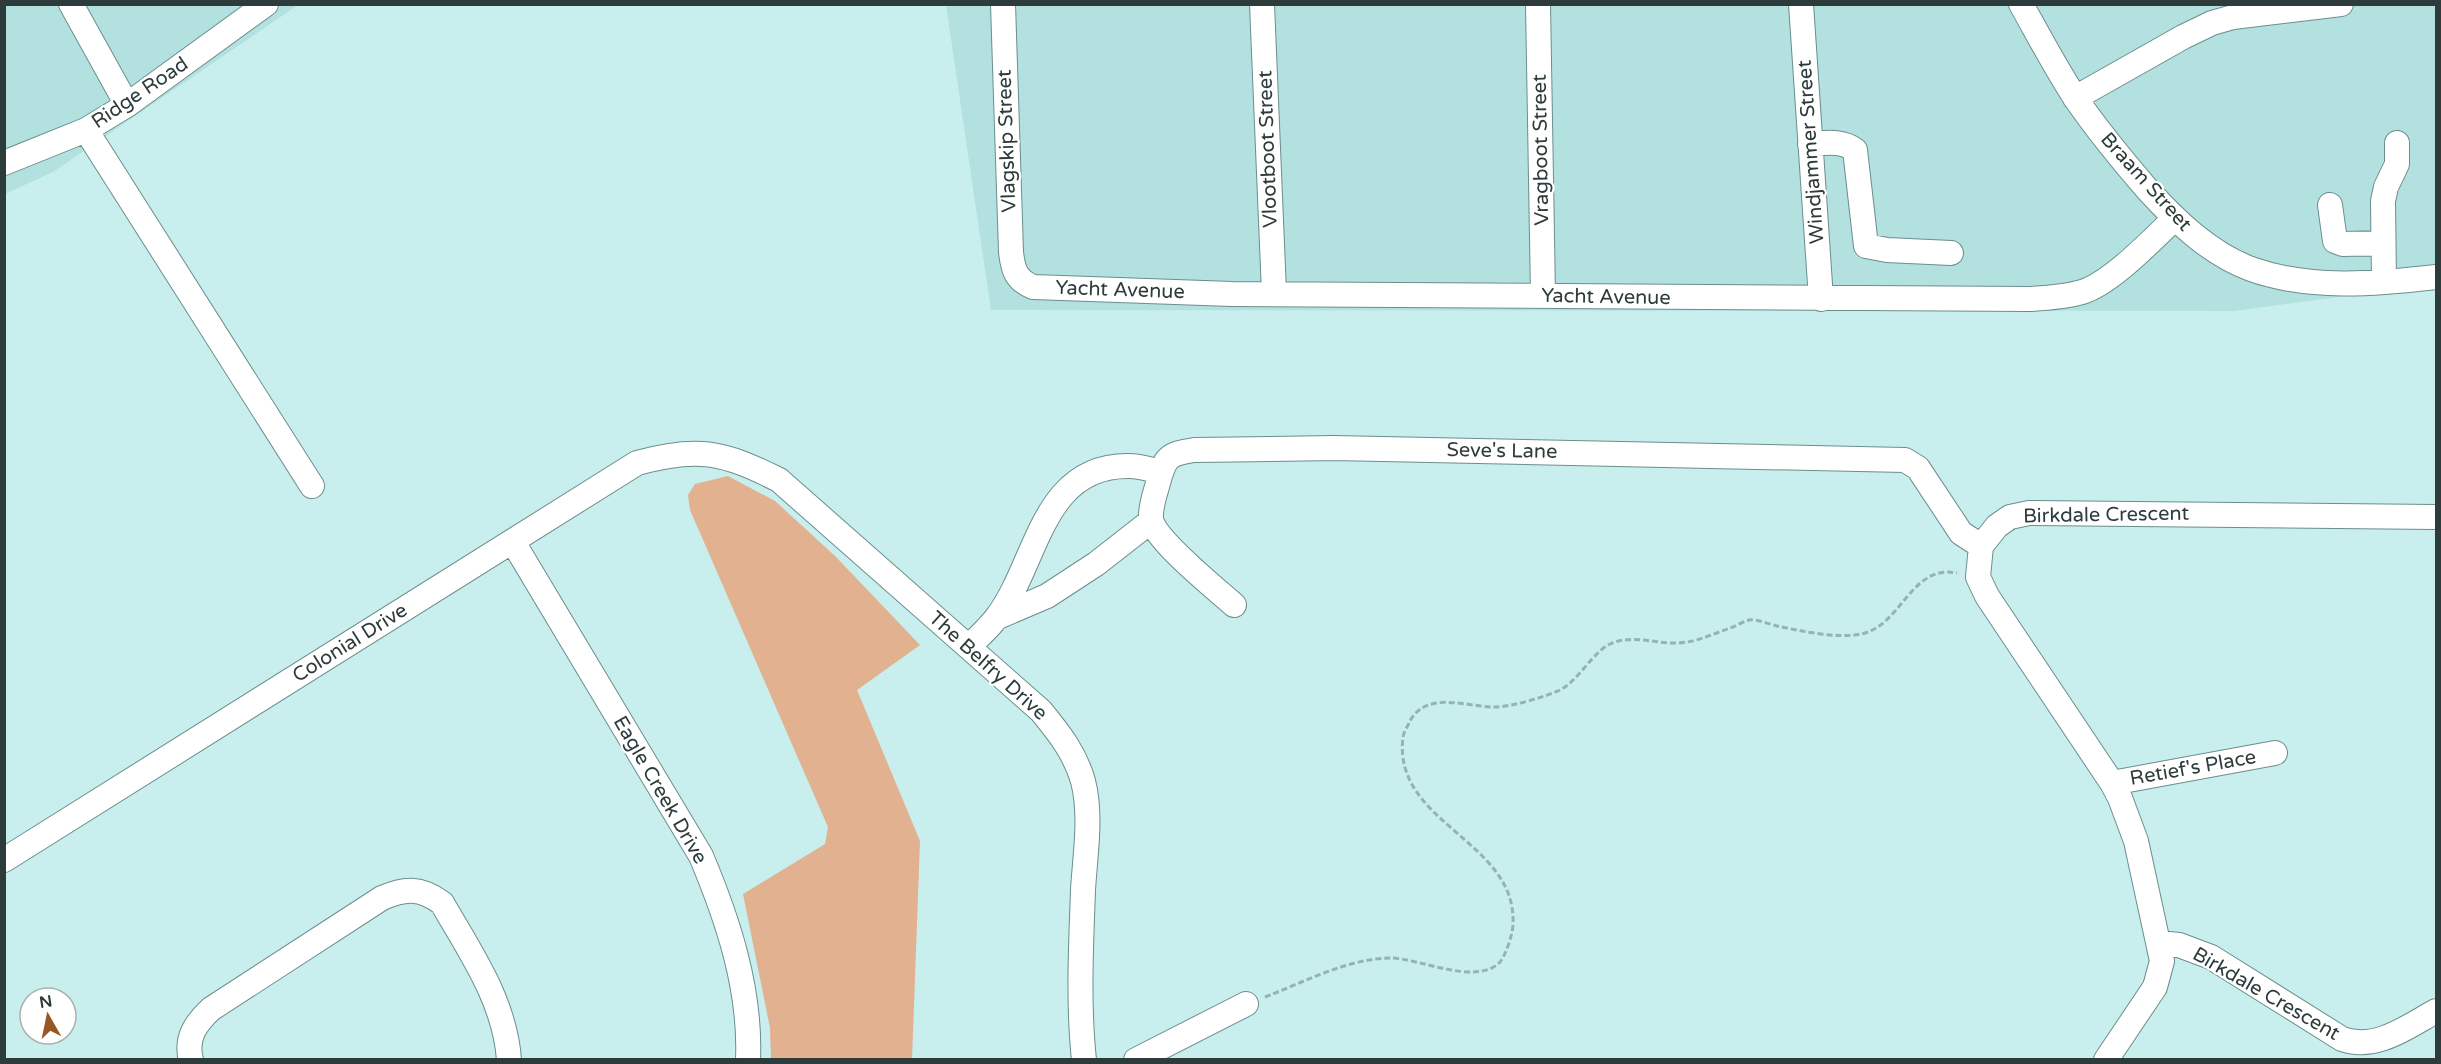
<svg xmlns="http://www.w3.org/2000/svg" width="2441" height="1064" font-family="'Varela Round',sans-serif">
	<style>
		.built { fill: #b3e1e0 }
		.green { fill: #e1b190 }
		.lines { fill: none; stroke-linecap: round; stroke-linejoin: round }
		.minor-casing { stroke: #6b8e8d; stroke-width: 26 }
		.path { stroke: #95b3b2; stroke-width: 3; stroke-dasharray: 6 3; stroke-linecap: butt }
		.minor { stroke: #fff; stroke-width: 24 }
		.labels { text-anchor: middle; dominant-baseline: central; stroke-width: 4.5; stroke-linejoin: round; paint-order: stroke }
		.street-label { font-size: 20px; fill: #2d3c3b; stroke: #fff }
	</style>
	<rect width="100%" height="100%" fill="#c8eeed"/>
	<!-- built -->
	<path class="built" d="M5,5H298L53,172L5,194Z
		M946,5H2436V284L2234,311L991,310Z"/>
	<!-- green -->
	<path class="green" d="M728,476L775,501L835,556L920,645L857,690L920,841L912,1059H771L770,1028L743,894L825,844L828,827L690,510L688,495L695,484Z"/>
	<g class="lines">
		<!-- minor casing -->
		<g class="minor-casing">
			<path id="minor" d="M71,4L127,105
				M1003,4L1011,252C1013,270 1016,280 1033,287L1232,294L2030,299C2047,298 2065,297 2082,292C2111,283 2151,241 2174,219
				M1262,4L1274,293
				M1538,4L1543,296
				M1801,4L1821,299
				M2021,4C2039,36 2056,69 2076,99C2098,131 2122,160 2147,189C2176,221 2210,254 2251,269C2310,290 2375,284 2436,277
				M2075,98L2183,37L2212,23L2233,17L2341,4
				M86,130L312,486
				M1810,144C1826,143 1842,140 1855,150L1866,246L1887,250L1951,253
				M4,163L86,130L127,105L266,4
				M2330,205L2335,241L2343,244L2383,243
				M2384,282L2383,201L2386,187L2397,164V143
				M513,542L701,856C728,920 751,989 748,1060
				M1234,605C1216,589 1155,540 1151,519C1150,507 1155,494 1158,483C1165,457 1168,454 1194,450L1334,448L1905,460L1918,468L1961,533L1981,546
				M998,617L1047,596L1096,564L1151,521
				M969,647C978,637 989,628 997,617C1038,563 1041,464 1130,466C1140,466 1151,470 1161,472
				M2112,783L2275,753
				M4,860L637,463C698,446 723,452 779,480L1041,711C1059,733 1075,753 1083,781C1092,816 1085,855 1083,890C1081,946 1078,1004 1084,1060
				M2159,943L2179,945L2211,957L2342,1039C2376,1051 2407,1027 2436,1011
				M191,1060C185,1038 196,1023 211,1009L382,898C405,888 420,887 442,903C470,952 505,1001 509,1060
				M1136,1060L1246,1004
				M2106,1060L2155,987L2162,961L2136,841L2120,798L2112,783L1987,596L1978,577L1981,546L1997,526L2010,517L2029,513L2436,517"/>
		</g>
		<!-- path -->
		<path class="path" d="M1265,997C1304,982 1347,959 1389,958C1417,957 1476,987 1500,962C1506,955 1513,933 1513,924C1517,840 1392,824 1403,737C1404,731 1408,726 1410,721C1427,690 1467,707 1494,707C1511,707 1545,697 1560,690C1578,681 1594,651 1610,644C1632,634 1656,644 1678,643C1698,642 1715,633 1733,627C1738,625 1744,621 1749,620C1757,619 1769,624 1777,626C1801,631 1837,639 1861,634C1902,626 1910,564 1957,573"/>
		<!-- minor -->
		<use href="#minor" class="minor"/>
	</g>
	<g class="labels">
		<!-- street labels -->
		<g class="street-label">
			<text transform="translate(140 93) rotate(-34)">Ridge Road</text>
			<text transform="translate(1007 141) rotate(-92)">Vlagskip Street</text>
			<text transform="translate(1268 149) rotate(-92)">Vlootboot Street</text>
			<text transform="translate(1541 150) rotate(-91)">Vragboot Street</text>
			<text transform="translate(1811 152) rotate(-94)">Windjammer Street</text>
			<text transform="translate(2146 182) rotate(48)">Braam Street</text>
			<text transform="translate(1120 290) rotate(2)">Yacht Avenue</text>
			<text transform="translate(1606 297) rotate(1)">Yacht Avenue</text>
			<text transform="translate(1502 451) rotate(1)">Seve's Lane</text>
			<text transform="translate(2106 515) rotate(-1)">Birkdale Crescent</text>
			<text transform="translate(350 643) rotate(-32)">Colonial Drive</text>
			<text transform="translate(988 666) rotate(42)">The Belfry Drive</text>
			<text transform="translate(2193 768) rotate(-10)">Retief's Place</text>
			<text transform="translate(660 790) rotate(60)">Eagle Creek Drive</text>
			<text transform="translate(2266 994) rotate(30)">Birkdale Crescent</text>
		</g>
	</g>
	<!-- border -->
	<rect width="2441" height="1064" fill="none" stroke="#2d3c3b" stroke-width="12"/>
	<!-- north arrow -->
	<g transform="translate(48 1016) rotate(351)"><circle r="28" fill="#ffffff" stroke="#abb1b1" stroke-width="1.5"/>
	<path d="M0-4.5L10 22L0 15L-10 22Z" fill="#975622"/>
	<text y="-9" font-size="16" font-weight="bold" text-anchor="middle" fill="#2d3c3b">N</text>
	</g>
</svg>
